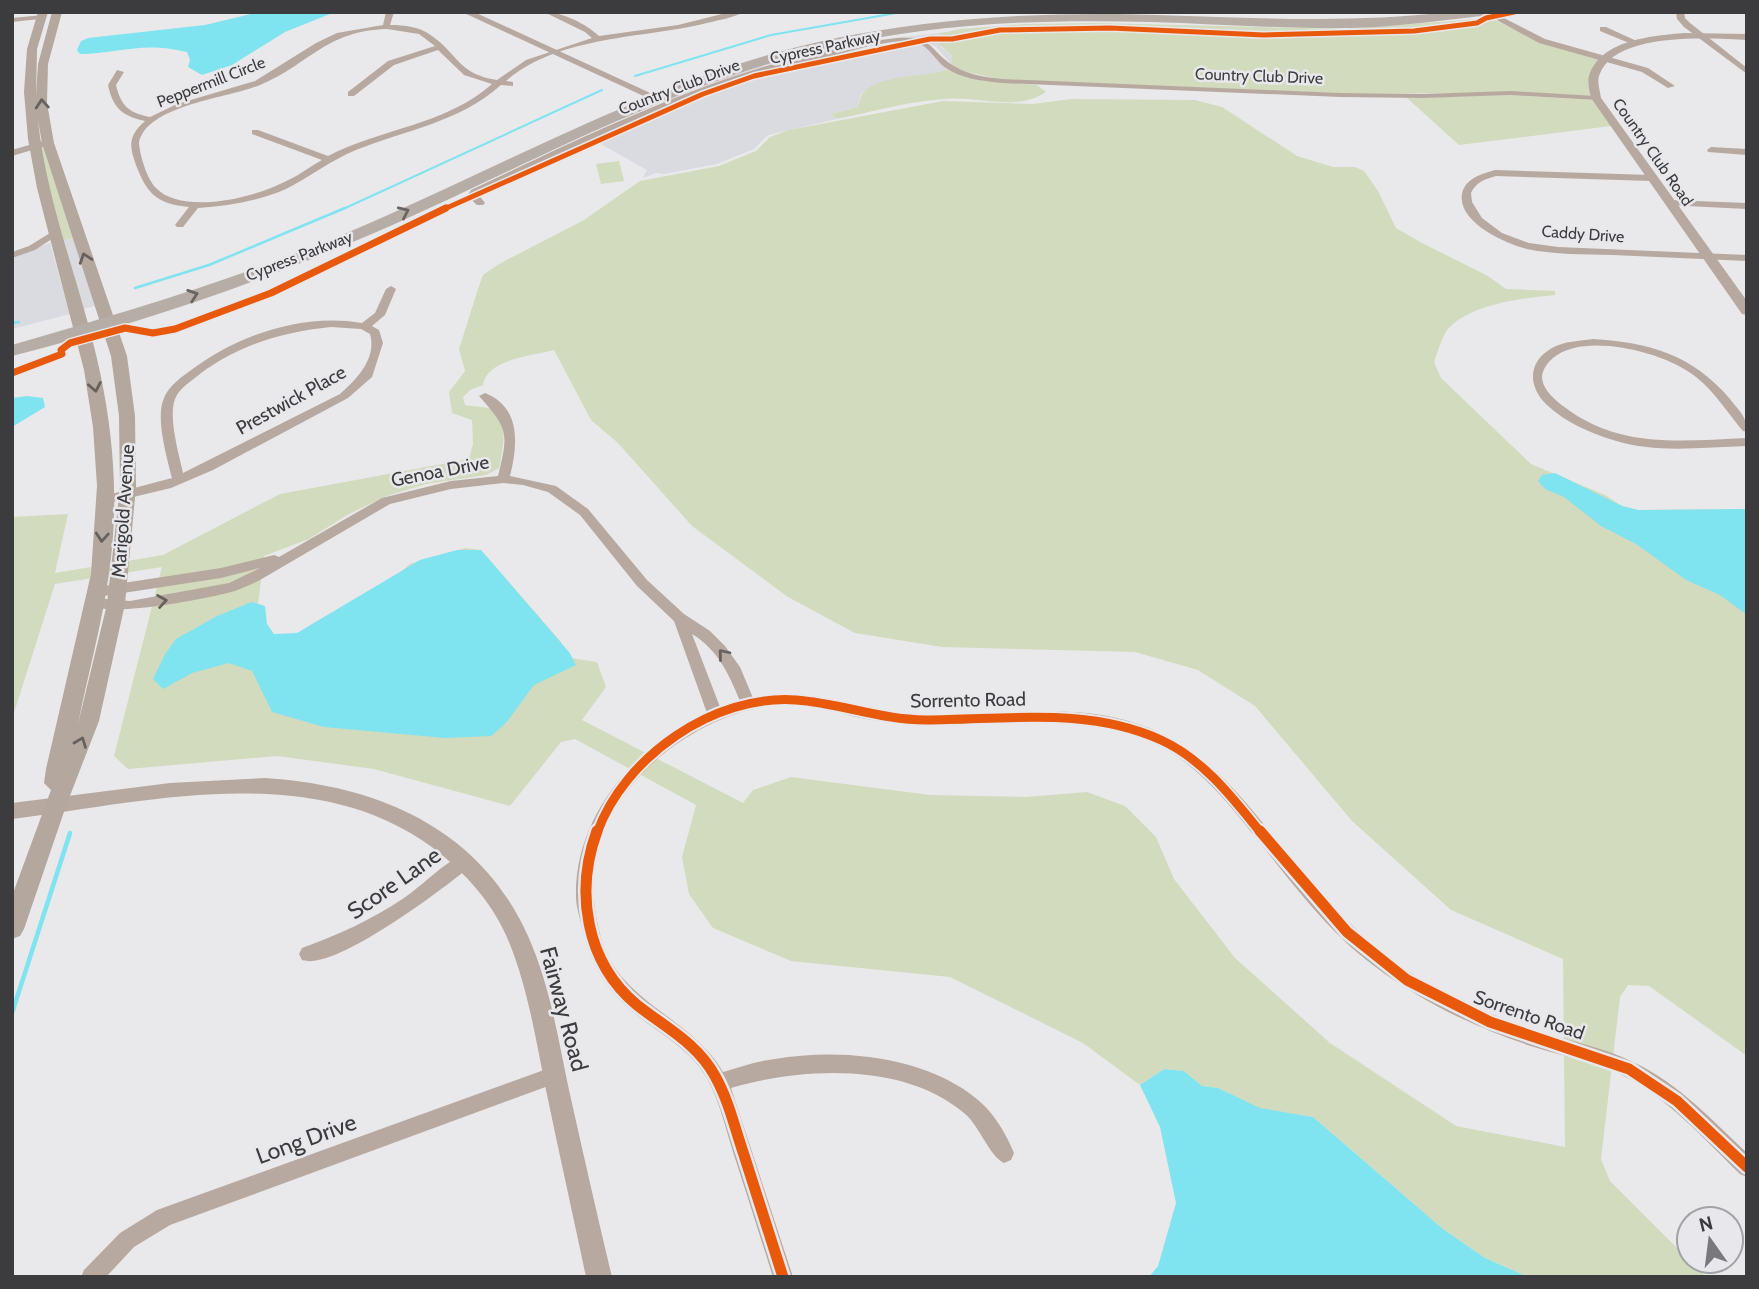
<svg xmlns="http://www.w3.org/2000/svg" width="1759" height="1289" font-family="Cabin,sans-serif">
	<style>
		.built { fill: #dadae1 }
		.green { fill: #d2dbbd; fill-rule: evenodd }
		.water { fill: #80e3f0 }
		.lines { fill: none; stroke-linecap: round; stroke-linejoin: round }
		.stream-far2 { stroke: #80e3f0; stroke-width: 2 }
		.stream-far1 { stroke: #80e3f0; stroke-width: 2.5 }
		.stream { stroke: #80e3f0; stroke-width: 4.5 }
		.minor { fill: #b7a9a0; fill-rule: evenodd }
		.tertiary { fill: #b7a9a0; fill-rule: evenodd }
		.secondary { fill: #b4a79d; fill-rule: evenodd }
		.primary { fill: #b7ada7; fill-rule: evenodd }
		.cycleway-far3-casing { stroke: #e8e8ec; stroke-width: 8 }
		.cycleway-far2-casing { stroke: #e8e8ec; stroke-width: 10 }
		.cycleway-far1-casing { stroke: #e8e8ec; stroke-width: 13 }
		.cycleway-casing { stroke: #e8e8ec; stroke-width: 16 }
		.cycleway-far3 { stroke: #e8590c; stroke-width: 5 }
		.cycleway-far2 { stroke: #e8590c; stroke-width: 7 }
		.cycleway-far1 { stroke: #e8590c; stroke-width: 9 }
		.cycleway { stroke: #e8590c; stroke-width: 11 }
		.oneway { stroke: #66615f }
		.oneway2 { stroke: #676463 }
		.oneway3 { stroke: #676260 }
		.labels { text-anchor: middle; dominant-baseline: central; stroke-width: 5; stroke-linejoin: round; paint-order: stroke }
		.far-street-label { font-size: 16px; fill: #3c3c3e; stroke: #e8e8ec }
		.street-label { font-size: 19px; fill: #3c3c3e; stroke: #e8e8ec }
		.near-street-label { font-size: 23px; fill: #3c3c3e; stroke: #e8e8ec }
	</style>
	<rect width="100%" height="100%" fill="#e9e9eb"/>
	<!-- built -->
	<path class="built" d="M946,32L942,33L941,47L952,56V65L936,47L925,41L899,39L770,66L667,102L665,100L734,74L784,59L877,40Z
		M912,41L929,48L940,62L950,69L938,74L890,80L868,88L861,94L858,107L831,114L837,119L768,135L754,149L717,164L664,174L656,173L643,178L647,170L592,139L726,84L828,55Z
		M73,238L95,306L80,310L60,241Z
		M50,243L70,314L12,329V257Z"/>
	<!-- green -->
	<path class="green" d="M1491,18L1540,42L1599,59L1589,77L1591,96C1506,90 1422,95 1337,93C1225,89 1114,84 1003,80L963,71L952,65V56L935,40L942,33L960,29L1025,24L1096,23L1346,29Z
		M950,69L982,80L1037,85L1046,92C1017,112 978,96 945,99C909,101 872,112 837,119L831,114L858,107C860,102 860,96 864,92C879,74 928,78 950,69Z
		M1513,95L1593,100L1611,126L1459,145L1407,98Z
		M1071,99L1195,100L1222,107L1297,156L1333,167H1355L1364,171L1378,191L1396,228L1420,242L1488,276L1506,289L1555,291V295C1523,298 1473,304 1450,327C1442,334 1438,352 1434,362L1441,378L1531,464L1605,495L1622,506L1638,510L1747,509V1056L1649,986L1628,985L1620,997L1601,1159L1610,1181L1706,1277H1528L1485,1258L1443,1229L1313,1117L1261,1109L1218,1088L1202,1086L1184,1071L1164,1069L1140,1085L1083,1043L950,977L791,961L713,928L689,894L682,857L696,805L575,739L561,742L510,806L374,769L277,756L128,769L114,756L162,567L55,584L12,719V517L68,514L55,573L163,555L280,494L469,459L473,444L472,420L452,413L449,392L465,371L459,349L479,286L483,275L499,264L584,220L640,181L719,166L756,151L770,137L789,130L943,101L1033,104ZM554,350L591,420L618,443L692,526L788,597L855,633L942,647L1135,652L1198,670L1255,706L1352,821L1451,910L1563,959L1565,1147L1456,1126L1330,1043L1235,958L1174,879L1156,837L1125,806L1087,792L1026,797L930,795L791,777L753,790L743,803L582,720L606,687L597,662L564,657L561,642L481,550L465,548L410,564L381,589L327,621L289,637L262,635L257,613L264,556L309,539L347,515L387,496L426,484L486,475L499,468C502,454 510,419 493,410C486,406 473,407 465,405L463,397L470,390L483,385C487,359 532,356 554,350Z
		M44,146L73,238L60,241L33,148Z
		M619,161L624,181L601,184L596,164Z"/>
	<!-- water -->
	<path class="water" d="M259,12H335L285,32L232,65L202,75L188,67L190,60L187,52C143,41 121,53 80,54L77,50L81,41L88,38L205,25Z
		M27,396L43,398L45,407L12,427V398Z
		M1555,473L1622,506L1638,510L1747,509V615L1720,595L1686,580L1636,544L1601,526L1564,497L1545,489L1538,481L1542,475Z
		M457,550H481L569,652L576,665L534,685L506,723L491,736L445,738L324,727L272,712L252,671L229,663L192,673L163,689L153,679L165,654L176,639L217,616L252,602L265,606L267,624L274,634L297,633L420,560Z
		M1164,1069L1184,1071L1202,1086L1218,1088L1260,1108L1313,1117L1443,1229L1485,1258L1528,1277H1149L1158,1266L1176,1203L1160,1127L1140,1085Z"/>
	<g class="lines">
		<!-- stream-far2 -->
		<path class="stream-far2" d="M635,76L771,35L902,12
			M341,210L602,90"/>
		<!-- stream-far1 -->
		<path class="stream-far1" d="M135,288L209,265L345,208
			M12,323L19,322"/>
		<!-- stream -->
		<path class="stream" d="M12,1013L70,833"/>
		<!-- minor -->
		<path class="minor" d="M386,12H394L390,25C405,25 421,27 432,36C458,54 458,74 497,80L526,60L592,38L585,32L544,12C563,12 586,24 599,36L678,25L730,12H744C733,18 719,20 707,23C642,39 560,35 506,81L513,82V86L501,85C460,122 406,130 356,150C331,160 310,177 286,189C259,201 228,206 198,208L183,227H177L175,225L189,207C157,204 147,194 136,165C129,146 128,136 145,121C122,116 113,108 108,85L117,70L124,72L116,85C121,106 129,113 150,117L177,104L255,81L316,43L337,33L383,25ZM387,29L419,34L435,46L388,61L348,92V96H354L394,65L438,50L464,75L492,84C446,125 382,128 328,156L258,130H252V134L322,160C308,168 295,178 280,184C251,198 182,215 156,188C147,179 140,156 139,143C146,105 230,98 260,85C310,64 325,31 387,29Z
			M1482,12H1492L1545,39L1648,68L1675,86L1668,88L1642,72L1539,43Z
			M1676,12H1684L1685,18L1690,23L1747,68V74L1684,27L1677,19Z
			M43,15V19H40L12,22V18Z
			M1600,27H1606L1641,43L1634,45L1600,31Z
			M897,38C935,36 928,50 954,66C968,75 986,77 1002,79L1340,93L1423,94L1511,91L1596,96L1600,98L1596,100L1511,95L1423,98L1340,97L1002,83C983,81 962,79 946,68C934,60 929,44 913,42C888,39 859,49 835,55C709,83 594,138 478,194L485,203L483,205H477L467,196L471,190C606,126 747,56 897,38Z
			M46,140L49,141V145L12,156V150Z
			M1711,147L1747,149V155L1708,152L1707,150Z
			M1495,170L1651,175L1656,178L1651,181L1496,176C1485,179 1476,182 1471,193L1472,202L1482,218L1502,233L1529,243L1558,247L1747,255V261C1702,259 1657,257 1613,255C1584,254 1555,255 1527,249C1506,244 1457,222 1462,194C1465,178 1482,174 1495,170Z
			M1670,200L1747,203V209L1667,205L1665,203Z
			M50,233L58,235L35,250L12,258V252L29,246Z
			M391,286L396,289L385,315L372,326L379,330L383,343L372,377L348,398L213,470L171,488L104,504L100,503L98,500L100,497L172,478C167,458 155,417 164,398C169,385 183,376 194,368C241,334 304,313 362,323L375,313L386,289ZM331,327L361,329L370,334C377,358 357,379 340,394L183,473C179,454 168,418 175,399C179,388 193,380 201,373C241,344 283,332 331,327Z
			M1593,339C1649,342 1693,355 1730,399C1739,411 1747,416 1747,432L1743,431C1726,411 1711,386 1689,372C1659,351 1583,332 1553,358C1548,362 1543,369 1542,376C1542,389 1554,399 1563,406C1619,449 1680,441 1747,438V446C1703,447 1656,454 1613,440C1590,433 1565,422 1547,405C1528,387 1527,362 1552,348C1564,341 1580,341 1593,339Z
			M485,393C521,407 518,445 510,476L556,486L588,509L647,580L684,614L710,631L725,646L740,667L753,698C808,686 863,711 918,714C987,718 1058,702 1125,720C1212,743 1251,812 1305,875C1338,913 1373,949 1416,976C1455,1000 1498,1018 1542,1032C1573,1042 1606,1048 1635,1063C1679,1084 1712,1120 1747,1153V1177L1740,1174C1703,1138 1667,1097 1620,1074C1593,1061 1562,1056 1534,1047C1476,1028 1421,1002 1373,965C1329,932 1295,887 1261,844C1231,807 1199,764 1154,743C1083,711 1002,726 926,726C905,725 882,722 861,718C832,712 801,702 771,706C696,715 609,781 596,859C591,887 594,914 602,941C621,1003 691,1017 723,1072C740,1067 757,1061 775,1059C840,1048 926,1056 978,1100C994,1113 1006,1134 1014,1153L1011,1160L1004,1163C990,1157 979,1125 964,1113C904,1062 802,1067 731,1088L793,1277H773C760,1236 747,1195 734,1155C726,1130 720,1103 708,1080C685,1039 639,1026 611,990C595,970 586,947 581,923C579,915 576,905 576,897C574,815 637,745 707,713L674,621L637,586L580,515L548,492L523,485L503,483L451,489L390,504L260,580C252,584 243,588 235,591C211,598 102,620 87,603L94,598L130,601L229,583L260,568L221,578L97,597L90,592L97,587L221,568L274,555L279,557L382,498L451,481L498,476C509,432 508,429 479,396ZM692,634C718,650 729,674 740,701L720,707Z
			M465,854L471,856L473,861L471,866C444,888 334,972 302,960L299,954L302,948C338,935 371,920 404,898C422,886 445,861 465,854Z
			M555,1066L562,1069L564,1075L562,1081L170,1225L134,1247L106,1277H81L84,1270L120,1233L157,1210Z"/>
		<!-- tertiary -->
		<path class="tertiary" d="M462,12H474L659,97L650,99Z
			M1684,33L1747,34V40C1710,38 1613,31 1599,76C1597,82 1600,91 1601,98L1747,301V315L1742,314L1591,98C1590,92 1587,82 1589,76C1601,39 1653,36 1684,33Z
			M265,778C377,785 480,828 528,936C550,985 558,1038 569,1090C583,1152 597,1215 612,1277H586C573,1215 559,1153 546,1090C536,1040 528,989 509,942C495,907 470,878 442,855C322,757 152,801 12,819V803L170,783Z"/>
		<!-- secondary -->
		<path class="secondary" d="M38,12H48L37,49L36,96L38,64L52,12H62L48,64L47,103L54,143L127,356L135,416L136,487L125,604L99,721L66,806L24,929L20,936L12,939V896L51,790L44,783L46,769L91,574L97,486L93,427L84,370L37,188L28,139L24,92L27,49ZM38,120L42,143L111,356L119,416L120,487L107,604L78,724C88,674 102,624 109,573C119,506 114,438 100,372C82,287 47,207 38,120Z"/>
		<!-- primary -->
		<path class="primary" d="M1448,12H1487L1481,16C1438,21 1394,27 1351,28C1284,29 1218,24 1151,22C1042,19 930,23 823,49C672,85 537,160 397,223C273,278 143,323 12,356V345C140,308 267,270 388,215C532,151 671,74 827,40C923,20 1020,13 1118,14C1229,16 1338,25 1448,12Z"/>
		<!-- cycleway-far3 casing -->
		<g class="cycleway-far3-casing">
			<path id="cycleway-far3" d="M442,210L703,94L754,76L930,39H952L1000,30L1110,28L1264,35L1414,31L1477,23L1486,18L1514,12"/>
		</g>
		<!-- cycleway-far2 casing -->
		<g class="cycleway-far2-casing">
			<path id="cycleway-far2" d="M12,373L62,354L61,350L70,343L125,328L153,333L175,329L271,293L446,208"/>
		</g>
		<!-- cycleway-far1 casing -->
		<g class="cycleway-far1-casing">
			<path id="cycleway-far1" d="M597,833C624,757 714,694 796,700C840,703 881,720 926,720C1005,720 1087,706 1161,740C1203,759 1233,798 1261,833"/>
		</g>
		<!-- cycleway casing -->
		<g class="cycleway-casing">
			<path id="cycleway" d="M597,831C575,891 585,962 637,1005C666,1028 697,1043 715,1076C729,1101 735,1129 744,1155C757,1196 770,1236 783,1277
				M1260,831L1347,932L1407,980L1490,1022L1629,1069L1677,1101L1747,1167"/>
		</g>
		<!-- cycleway-far3 -->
		<use href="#cycleway-far3" class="cycleway-far3"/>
		<!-- cycleway-far2 -->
		<use href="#cycleway-far2" class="cycleway-far2"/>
		<!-- cycleway-far1 -->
		<use href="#cycleway-far1" class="cycleway-far1"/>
		<!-- cycleway -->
		<use href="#cycleway" class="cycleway"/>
	</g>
	<!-- one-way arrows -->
	<defs><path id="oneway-chevron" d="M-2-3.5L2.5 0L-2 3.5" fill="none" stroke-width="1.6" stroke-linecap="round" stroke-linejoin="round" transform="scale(1.75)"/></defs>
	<g class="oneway">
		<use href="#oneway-chevron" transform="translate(42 104) rotate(-94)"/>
		<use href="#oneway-chevron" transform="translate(85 258) rotate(-108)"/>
		<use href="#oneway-chevron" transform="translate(95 387) rotate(79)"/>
		<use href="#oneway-chevron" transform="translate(102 537) rotate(94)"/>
		<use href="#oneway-chevron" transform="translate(81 742) rotate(-69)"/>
	</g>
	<g class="oneway2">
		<use href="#oneway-chevron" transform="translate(404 212) rotate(-25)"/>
		<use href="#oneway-chevron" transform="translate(193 295) rotate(-19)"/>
	</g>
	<g class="oneway3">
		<use href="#oneway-chevron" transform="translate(162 601) rotate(-9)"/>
		<use href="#oneway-chevron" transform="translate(723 654) rotate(-130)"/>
	</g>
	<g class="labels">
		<!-- far-street labels -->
		<g class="far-street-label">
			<text transform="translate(825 47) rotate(-12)">Cypress Parkway</text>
			<text transform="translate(1259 76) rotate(2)">Country Club Drive</text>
			<text transform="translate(211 82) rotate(-21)">Peppermill Circle</text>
			<text transform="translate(679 87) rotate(-21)">Country Club Drive</text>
			<text transform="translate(1653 152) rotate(55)">Country Club Road</text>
			<text transform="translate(1583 234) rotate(4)">Caddy Drive</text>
			<text transform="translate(299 256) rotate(-21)">Cypress Parkway</text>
		</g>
		<!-- street labels -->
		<g class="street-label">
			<text transform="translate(291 400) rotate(-29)">Prestwick Place</text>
			<text transform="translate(440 471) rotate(-11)">Genoa Drive</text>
			<text transform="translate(123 511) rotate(-86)">Marigold Avenue</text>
			<text transform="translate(968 700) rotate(-1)">Sorrento Road</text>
			<text transform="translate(1529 1015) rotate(19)">Sorrento Road</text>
		</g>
		<!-- near-street labels -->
		<g class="near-street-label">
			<text transform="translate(394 883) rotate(-35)">Score Lane</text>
			<text transform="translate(564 1009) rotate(75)">Fairway Road</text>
			<text transform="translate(306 1139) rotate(-20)">Long Drive</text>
		</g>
	</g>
	<!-- border -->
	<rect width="1759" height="1289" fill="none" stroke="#3c3c3e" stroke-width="28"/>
	<!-- north arrow -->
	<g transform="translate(1710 1240) rotate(346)"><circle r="33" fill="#e8e8ec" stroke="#a3a3a6" stroke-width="2"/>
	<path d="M0-5L12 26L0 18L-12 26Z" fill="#79797b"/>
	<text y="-10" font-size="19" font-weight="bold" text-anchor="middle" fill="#3c3c3e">N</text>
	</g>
</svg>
